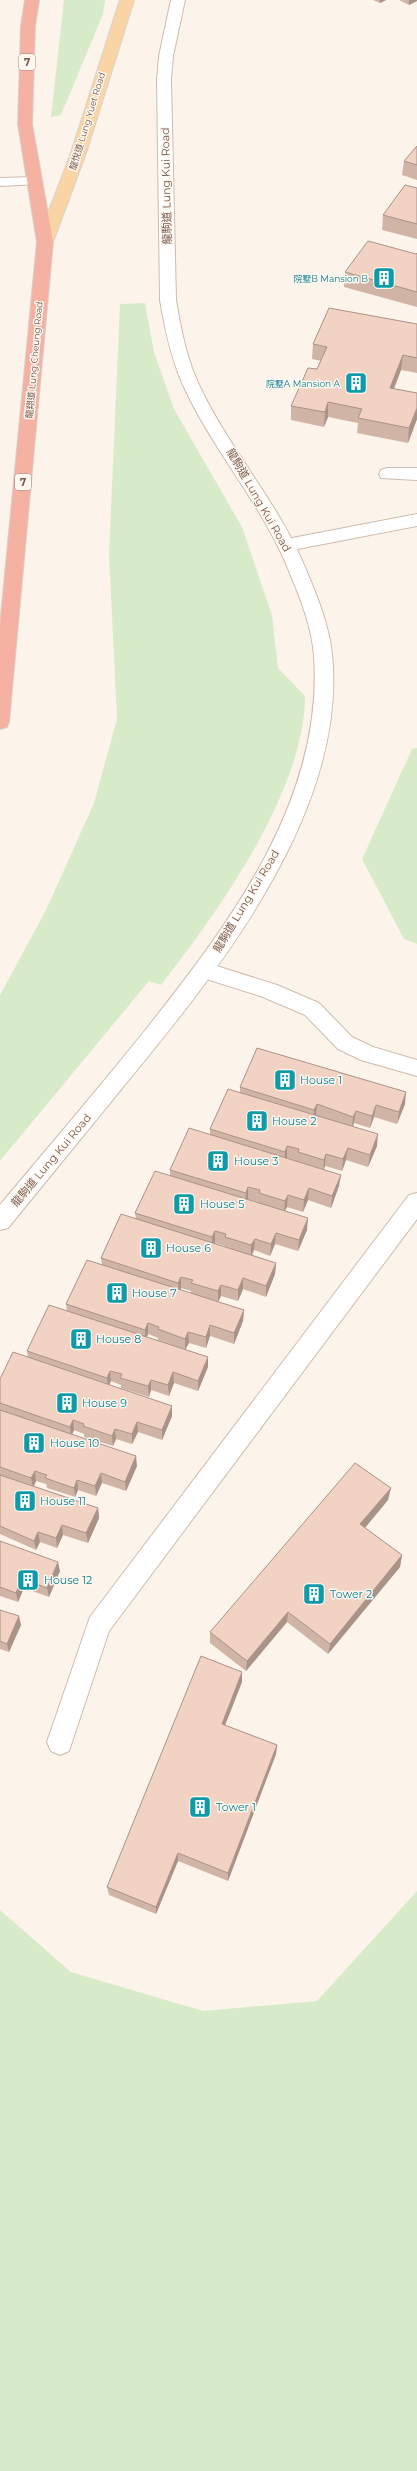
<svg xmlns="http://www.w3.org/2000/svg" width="417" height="2471" font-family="Montserrat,'Noto Sans TC',sans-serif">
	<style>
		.green { fill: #d8ebc8 }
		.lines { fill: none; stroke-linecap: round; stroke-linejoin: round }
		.lane-casing { stroke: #cfbbaf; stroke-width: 2 }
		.street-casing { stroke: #cfbbaf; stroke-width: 2 }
		.primary-casing { stroke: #d9d1cd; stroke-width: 2 }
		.highway-casing { stroke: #d9d1cd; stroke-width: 2 }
		.lane { fill: #fff; fill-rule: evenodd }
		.street { fill: #fff; fill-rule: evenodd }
		.primary { fill: #f9d4a4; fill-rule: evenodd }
		.highway { fill: #f5b2a2; fill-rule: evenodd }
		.wall { fill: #d0b5a7; fill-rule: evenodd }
		.shaded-wall { fill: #a99388 }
		.building { fill: #f2d2c2; stroke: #a99388 }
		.labels { text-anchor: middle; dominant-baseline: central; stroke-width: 3; stroke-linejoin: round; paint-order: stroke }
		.far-street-label { font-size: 9px; fill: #78594d; stroke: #fff8f1 }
		.far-culture-label { font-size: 9px; fill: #0d838f; stroke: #fff8f1; text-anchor: end }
		.shield { fill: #fff8f1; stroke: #a0897e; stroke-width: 1 }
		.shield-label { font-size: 10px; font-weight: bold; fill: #78594d }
		.street-label { font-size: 11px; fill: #78594d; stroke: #fff8f1 }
		.culture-label { font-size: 11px; fill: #0d838f; stroke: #fff8f1; text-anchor: start }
	</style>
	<rect width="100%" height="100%" fill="#fcf4ea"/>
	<!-- green -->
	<path class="green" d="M64,0H105L103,14L61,115L51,117Z
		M145,303L154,352L174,409L242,527L272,615L278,668L305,696C305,791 218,912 161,985L149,981L0,1161V995L46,910L94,803L117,719L109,554L120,304Z
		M417,748V944L404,939L362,859L412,749Z
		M417,1891V2471H0V1910L71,1972L203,2011L317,2001Z"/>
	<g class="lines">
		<!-- lane casing -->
		<g class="lane-casing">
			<path id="lane" d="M35,177L42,181L40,184L0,186V178Z
				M387,468H417V480L381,478L379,474L381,470Z
				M417,514V526L287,551L281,549L278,545L281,541L287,539Z
				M204,962L277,985L319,1003L352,1037L373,1047L417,1060V1076L361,1060L338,1049L305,1015L263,997L197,976L194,970L197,964Z
				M417,1193V1219L109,1631L69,1751L60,1755L51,1751L47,1742L90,1617L409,1195Z"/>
		</g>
		<!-- street casing -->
		<g class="street-casing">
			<path id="street" d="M171,0H185L173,56L171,80L176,300C181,330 187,360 200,387C231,452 281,506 307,572C318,598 329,626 332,654C348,811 217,973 123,1087C85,1134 46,1181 8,1228L0,1230V1205C49,1146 99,1088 147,1028C230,923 324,799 314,656C312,627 300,598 289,571C262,504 213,451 183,385C171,358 165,330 160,300L157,80L159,56Z"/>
		</g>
		<!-- primary casing -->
		<g class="primary-casing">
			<path id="primary" d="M120,0H134L86,153L53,242L45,247L40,245L37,242L71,153Z"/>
		</g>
		<!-- highway casing -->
		<g class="highway-casing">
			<path id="highway" d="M25,0H39L35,26L32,124L53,242L9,722L7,727L0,729V626L37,242L18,124L21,26Z"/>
		</g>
		<!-- lane -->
		<use href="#lane" class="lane"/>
		<!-- street -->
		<use href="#street" class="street"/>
		<!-- primary -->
		<use href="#primary" class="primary"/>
		<!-- highway -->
		<use href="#highway" class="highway"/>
	</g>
	<!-- wall -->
	<path class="wall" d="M373,0H386L380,3Z
		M399,0H417V1L409,5Z
		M417,146V180L402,175L404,161Z
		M417,188V239L382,230L383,215Z
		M417,253V307L344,287L345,272L416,254Z
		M417,324V373L401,370L394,389L417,393V419L408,443L357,433L358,423L328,417L324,427L291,420V406L317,369L321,361L312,359L313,344Z
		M240,1087L405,1104L397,1124L374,1117L370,1128L354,1123L353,1126L377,1146L368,1167L346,1160L342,1171L325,1166L324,1169L339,1186L331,1208L308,1200L303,1212L287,1207L285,1211L307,1230L298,1251L275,1244L270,1256L254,1250L252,1255L276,1263L275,1274L266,1297L243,1289L238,1301L221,1296L218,1302L244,1310L243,1321L234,1344L210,1336L206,1348L189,1343L185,1349L208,1367L198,1391L174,1383L169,1396L151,1390L149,1397L121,1388V1385L111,1381L109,1385L172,1406V1416L162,1440L138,1432L132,1444L116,1439L113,1446L84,1437V1434L74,1430L72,1435L137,1466L126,1491L102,1483L96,1496L78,1490L75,1497L47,1488L46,1484L36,1481L34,1486L98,1508L99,1518L88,1543L63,1535L57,1548L40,1542L36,1550L0,1534V1379L28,1358L27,1351L67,1311L66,1304L102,1265L101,1258L136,1219L135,1213L170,1176V1170L210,1135V1129L240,1092ZM248,1199L258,1202V1203ZM215,1243L225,1246V1247L214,1244ZM181,1288L191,1291V1293L181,1290ZM148,1334L158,1338V1340L175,1346L147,1337Z
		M388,1500L365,1528L402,1555L400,1567L328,1654L287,1622L246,1671L210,1643V1632Z
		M0,1541L60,1571L49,1597L24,1588L18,1602L0,1596Z
		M0,1610L21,1625L9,1652L0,1649Z
		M242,1672V1682L225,1725L277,1745L276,1754L228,1881L178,1861L156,1914L109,1895L107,1887Z"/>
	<!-- shaded-wall -->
	<path class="shaded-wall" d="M380,0H386L380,3Z
		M409,0H417V1L409,5Z
		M403,355L401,370L388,403L390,388Z
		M328,402V417L324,427L325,412Z
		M417,408V419L408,443L409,428Z
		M406,1092L405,1104L397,1124L399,1112Z
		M317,1104L316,1116L313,1122L314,1110Z
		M376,1105L374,1117L370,1128L372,1116Z
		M356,1111L354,1123L352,1129L353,1117Z
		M378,1134L377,1146L368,1167L370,1155Z
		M287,1146V1158L284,1164L285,1152Z
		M348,1148L346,1160L342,1171L343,1159Z
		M326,1154L325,1166L323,1172L324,1160Z
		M341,1175L339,1186L331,1208L332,1196Z
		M248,1187V1199L245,1205L246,1193Z
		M309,1188L308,1200L303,1212L304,1200Z
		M288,1195L287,1207L284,1213L285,1201Z
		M308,1218L307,1230L298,1251L299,1240Z
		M215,1231V1243L212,1249V1237Z
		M276,1233L275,1244L270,1256L271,1244Z
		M255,1239L254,1250L251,1257V1245Z
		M276,1263L275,1274L266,1297V1286Z
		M181,1277V1288L179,1294L178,1283Z
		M243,1278V1289L238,1301V1290Z
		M221,1285V1296L218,1302V1291Z
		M244,1310L243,1321L234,1344V1333Z
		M148,1323V1334L145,1341V1330Z
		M210,1325V1336L206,1348V1337Z
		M188,1332L189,1343L185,1350V1339Z
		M208,1357V1367L198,1391V1381Z
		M110,1371L111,1381L108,1388L107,1378Z
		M173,1372L174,1383L169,1396L168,1385Z
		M151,1380V1390L149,1397L148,1386Z
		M172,1406V1416L162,1440V1430Z
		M73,1420L74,1430L71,1437L70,1427Z
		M137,1422L138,1432L132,1444V1434Z
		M115,1429L116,1439L113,1446L112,1436Z
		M136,1456L137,1466L126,1491L125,1482Z
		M35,1471L36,1481L33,1488L31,1478Z
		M101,1473L102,1483L96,1496L95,1486Z
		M77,1480L78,1490L75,1497L74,1488Z
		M391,1488L388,1500L358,1536L360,1524Z
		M98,1508L99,1518L88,1543L86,1533Z
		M62,1525L63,1535L57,1548L56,1538Z
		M38,1532L40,1542L36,1550L34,1541Z
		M402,1555L400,1567L328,1654L330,1644Z
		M58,1562L60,1571L49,1597L47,1588Z
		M22,1579L24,1588L18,1602L16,1593Z
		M288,1612L287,1622L246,1671L247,1661Z
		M19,1616L21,1625L9,1652L7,1644Z
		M242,1672V1682L222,1733V1724Z
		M277,1745L276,1754L228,1881V1873Z
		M178,1853V1861L156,1914V1907Z"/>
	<!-- building -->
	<path class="building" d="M417,146V165L404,161Z
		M405,185L417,188V224L383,215Z
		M368,241L416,254L417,253V292L345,272Z
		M329,308L417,324V358L403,355L390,388L417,393V408L409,428L358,418L362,409L328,402L325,412L291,406L308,368L317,369L327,347L313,344Z
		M257,1048L406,1092L399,1112L376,1105L372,1116L356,1111L353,1117L317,1104L314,1110L240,1087Z
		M228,1089L378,1134L370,1155L348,1148L343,1159L326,1154L324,1160L298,1152L299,1149L287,1146L285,1152L210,1129Z
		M189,1128L341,1175L332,1196L309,1188L304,1200L288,1195L285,1201L259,1193L260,1190L248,1187L246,1193L170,1170Z
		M155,1171L308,1218L299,1240L276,1233L271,1244L255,1239L251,1245L225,1237L226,1234L215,1231L212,1237L135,1213Z
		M121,1214L276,1263L266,1286L243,1278L238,1290L221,1285L218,1291L191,1283L193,1280L181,1277L178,1283L101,1258Z
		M87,1260L244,1310L234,1333L210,1325L206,1337L188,1332L185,1339L158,1329L159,1327L148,1323L145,1330L66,1304Z
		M49,1305L208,1357L198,1381L173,1372L168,1385L151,1380L148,1386L120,1378L122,1374L110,1371L107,1378L27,1351Z
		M13,1352L172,1406L162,1430L137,1422L132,1434L115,1429L112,1436L83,1426L84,1424L73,1420L70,1427L0,1403V1379Z
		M0,1410L136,1456L125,1482L101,1473L95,1486L77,1480L74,1488L45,1478L47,1475L35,1471L31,1478L0,1467Z
		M355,1463L391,1488L360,1524L402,1555L330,1644L288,1612L247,1661L210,1632Z
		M0,1475L98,1508L86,1533L62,1525L56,1538L38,1532L34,1541L0,1526Z
		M0,1541L58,1562L47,1588L22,1579L16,1593L0,1587Z
		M0,1610L19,1616L7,1644L0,1641Z
		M201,1656L242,1672L222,1724L277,1745L228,1873L178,1853L156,1907L107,1887Z"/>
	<!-- icons -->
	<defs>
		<g id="building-square" transform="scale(1.15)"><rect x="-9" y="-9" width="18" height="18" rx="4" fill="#0f9aa8" stroke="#fff8f1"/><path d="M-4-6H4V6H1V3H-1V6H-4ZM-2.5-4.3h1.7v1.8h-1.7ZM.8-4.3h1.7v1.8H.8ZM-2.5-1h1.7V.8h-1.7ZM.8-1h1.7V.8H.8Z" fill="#fff"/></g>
	</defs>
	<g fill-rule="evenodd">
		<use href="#building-square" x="384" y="278"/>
		<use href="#building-square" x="356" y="383"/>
		<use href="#building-square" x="285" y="1080"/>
		<use href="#building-square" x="257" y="1121"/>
		<use href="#building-square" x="218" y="1161"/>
		<use href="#building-square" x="184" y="1204"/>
		<use href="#building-square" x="151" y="1248"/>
		<use href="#building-square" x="117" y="1293"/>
		<use href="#building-square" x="81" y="1339"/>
		<use href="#building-square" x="67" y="1403"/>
		<use href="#building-square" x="34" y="1443"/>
		<use href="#building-square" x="25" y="1501"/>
		<use href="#building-square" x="28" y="1580"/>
		<use href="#building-square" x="314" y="1594"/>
		<use href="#building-square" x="200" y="1807"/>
	</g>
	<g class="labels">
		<!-- far-street labels -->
		<g class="far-street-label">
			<text transform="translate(87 121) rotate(-73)">龍悅道 Lung Yuet Road</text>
			<text transform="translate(34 360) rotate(-85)">龍翔道 Lung Cheung Road</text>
		</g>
		<!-- far-culture labels -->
		<g class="far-culture-label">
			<text x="368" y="278">院墅B Mansion B</text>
			<text x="340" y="383">院墅A Mansion A</text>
		</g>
		<!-- shield labels -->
		<g class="shield">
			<rect x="19" y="54" width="16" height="16" rx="3"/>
			<rect x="15" y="474" width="16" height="16" rx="3"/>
		</g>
		<g class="shield-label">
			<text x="27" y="62">7</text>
			<text x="23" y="482">7</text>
		</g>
		<!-- street labels -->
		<g class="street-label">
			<text transform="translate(166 186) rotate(-91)">龍駒道 Lung Kui Road</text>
			<text transform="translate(259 500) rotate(60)">龍駒道 Lung Kui Road</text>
			<text transform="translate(246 901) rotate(-59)">龍駒道 Lung Kui Road</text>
			<text transform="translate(51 1160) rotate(-50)">龍駒道 Lung Kui Road</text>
		</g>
		<!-- culture labels -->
		<g class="culture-label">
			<text x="300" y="1080">House 1</text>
			<text x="272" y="1121">House 2</text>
			<text x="234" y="1161">House 3</text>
			<text x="200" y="1204">House 5</text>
			<text x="166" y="1248">House 6</text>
			<text x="132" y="1293">House 7</text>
			<text x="96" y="1339">House 8</text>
			<text x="82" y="1403">House 9</text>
			<text x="50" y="1443">House 10</text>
			<text x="40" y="1501">House 11</text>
			<text x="44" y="1580">House 12</text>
			<text x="330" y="1594">Tower 2</text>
			<text x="216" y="1807">Tower 1</text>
		</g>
	</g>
</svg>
